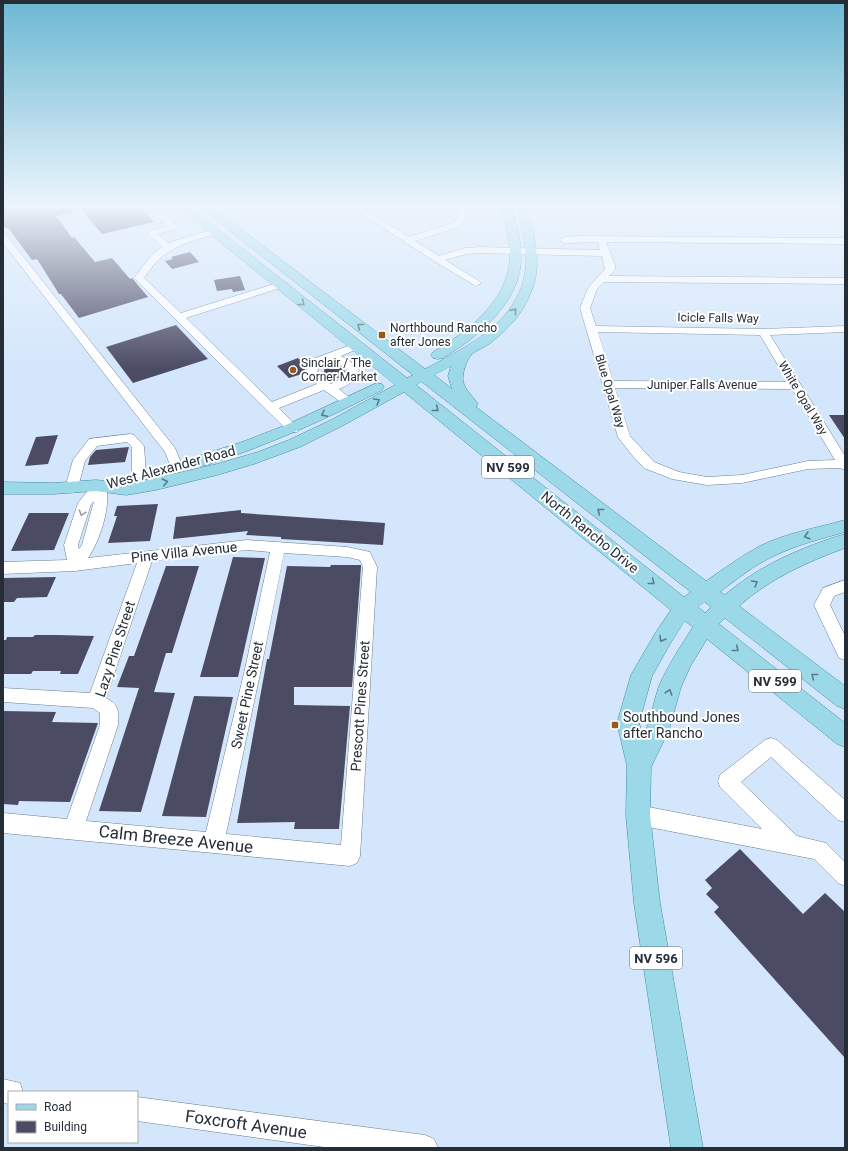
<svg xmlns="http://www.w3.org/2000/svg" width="848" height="1151" font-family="Roboto,sans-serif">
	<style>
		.building { fill: #4b4b64 }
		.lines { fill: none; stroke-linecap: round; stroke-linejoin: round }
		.minor-casing { stroke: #6a7f95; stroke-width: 1 }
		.major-casing { stroke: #468da2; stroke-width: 1 }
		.minor { fill: #fff; fill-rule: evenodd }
		.major { fill: #9bd9e9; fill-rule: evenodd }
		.oneway { stroke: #5a7b87 }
		.oneway2 { stroke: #9da1a5 }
		.poi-dot { fill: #97591f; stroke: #fff; stroke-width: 1.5 }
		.labels { text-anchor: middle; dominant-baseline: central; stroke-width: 4; stroke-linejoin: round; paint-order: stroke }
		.far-street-label { font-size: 12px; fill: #252e37; stroke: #fff }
		.far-poi-label { font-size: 12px; fill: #252e37; stroke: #fff; text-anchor: start }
		.shield { fill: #fff; stroke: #666d73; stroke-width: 1 }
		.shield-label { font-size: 13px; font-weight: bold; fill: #252e37 }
		.street-label { font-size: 14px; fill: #252e37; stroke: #fff }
		.poi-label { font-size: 14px; fill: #252e37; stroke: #fff; text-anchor: start }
		.near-street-label { font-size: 17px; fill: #252e37; stroke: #fff }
	</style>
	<rect width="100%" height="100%" fill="#d4e6fb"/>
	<!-- building -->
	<path class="building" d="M3,208H72V213L56,216L72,238L74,237L95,262L112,258L130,279L132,278L148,297L79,318L61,294H59L37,259L32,260L8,228H6L3,224Z
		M80,208H141L154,222L102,234Z
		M190,252L199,262L172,269L165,261L173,259L171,257Z
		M240,276L245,290L233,292L232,289L217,291L214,280Z
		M176,325L208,359L133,383L106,347Z
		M298,358L307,366L302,374L289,378L277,366Z
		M325,367L342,368L345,371L343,376L340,378L325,377L323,375Z
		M829,415H845V439Z
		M58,435L48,464L25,466L36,437Z
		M129,447L125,462L88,465L90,457L96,450Z
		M158,504L150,541L108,543L117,516H114L117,506Z
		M241,510V513L385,523L383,545L281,539V537L246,535L248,531L173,539L176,517Z
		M29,513H69L54,550L11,551Z
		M233,557L265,558L238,677H200Z
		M331,565H361V567L352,687H294V705L350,706L339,829H294L295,822L237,823L267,659H269L287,566L330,567Z
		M166,566H199L172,653H166L154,692L175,693L141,812L99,811L139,688L117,687L129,656H134Z
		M56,577L47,597L17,598L14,602H3V578Z
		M35,635H58L94,636L78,674H60L61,671H33L31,674H3V640H6L7,637H33Z
		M194,696L233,697L206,817L162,816Z
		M3,711L56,712L52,722L98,723L70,802L19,801L18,805L3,804Z
		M740,849L803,914L825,893L845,912V1058L714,912L719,907L706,894L712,888L705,880Z"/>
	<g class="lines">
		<!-- minor casing -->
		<g class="minor-casing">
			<path id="minor" d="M148,208H157L178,227L177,229L158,234L168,243L214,229L218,232L217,234C184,243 164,247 144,278L181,313L277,283H283L285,285L283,287L186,318L272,402L317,384L305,373L313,359L356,343L360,344L361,346L360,348L341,356L354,364L359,370C356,381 348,385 339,389L355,402L353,405H345L324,390L279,408L299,429L297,432H289L134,278L151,256L162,247L148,233L149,231L168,226ZM331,359L347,370L344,377L331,384L317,372L321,363Z
				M353,208H363L409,237L453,223L457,220V208H465V221L459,227L415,241L439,256L465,248L480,247L600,250L598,242L564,243L560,240L564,237L578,236L845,238V244L606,242L615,265V270L609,276L845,278V284L604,282L597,289L590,308L596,326L763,329L845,326V332L770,335L845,456V470L840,468L808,469L742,483L707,485L672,479L644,468L632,455L618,437L580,308L588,288L605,269L602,256L480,253L466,254L445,260L479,281L481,283L476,286L434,261ZM598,332L760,335L788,382L613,381ZM615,388L792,389L835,460L808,461L742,475L707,477L679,472L654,462L630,436Z
				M3,234L6,235L175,448L183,467L182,470L177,471L172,470L165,452L3,243Z
				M130,434L134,435L144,446L146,474L144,477L139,478L134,477L132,474V447L127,442L97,446L85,461L77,491L72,493L67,491L65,488L73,460L89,439Z
				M99,482L104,483C114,500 99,543 88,558L247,540L347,547L370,552L377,567L360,856L357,863L350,866L3,833V813L67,819L100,725V713L93,708L3,702V688L90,693L137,563L75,571L3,574V562L67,560L64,545L78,503L94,483ZM94,501L82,545L79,549L78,545L91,504ZM247,550L270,552L245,669L206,832L86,821L118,725C118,710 120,706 106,698L152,561ZM284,553L347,557L360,560L363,567L341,845L226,834L261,669Z
				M845,580V592L834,596L830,605L845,636V660L839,658L814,605L823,588Z
				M771,738L777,740L845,800V822L838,820L771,757L741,782L797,836L826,843L845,862V886L838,883L814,859L638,825L631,822L628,815L631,808L638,805L762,829L720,787L718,781L720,775L765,740Z
				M3,1079L20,1083L23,1092H9V1104L3,1103Z
				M137,1097L425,1135L434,1139L438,1148H331L137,1121Z"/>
		</g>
		<!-- major casing -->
		<g class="major-casing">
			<path id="major" d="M179,208H191L407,378L413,375L201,208H213L425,369C469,346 526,318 526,260C526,242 521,225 517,208H527C534,236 543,264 531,292C523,314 507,330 489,344C483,348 475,351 471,355C466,361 462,374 463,381C465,390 473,397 478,404L476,407L706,581C724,569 741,556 760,546C786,533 817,528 845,520V532C821,539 796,545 774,556C754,565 737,579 720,592L725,595C758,566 802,547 845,534V548C807,562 769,579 739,606L845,686V709L837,706L725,618L719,624L845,723V747L837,744L707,639L691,665L681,687L669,730L651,767L650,815L660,903L703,1148H671L634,903L626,815L627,766L617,723L631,675L656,632L671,610L404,392L342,426L300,447L254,464L217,475L156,490L126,495L96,491L53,494H3V482L53,483L96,480L126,483L156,478L217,464L258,452L289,440L331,420L395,385ZM451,366L448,376L452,389L434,375ZM422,382L691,592L684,597L416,385ZM705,602L711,607L705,613L698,607ZM685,621L693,627C681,646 668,665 659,686C653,703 651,721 643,736L639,723L652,676L670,644Z
				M502,208H512C516,225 522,242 521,259C520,303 478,337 443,358L438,359L433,358L431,355L433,352C467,332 507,302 510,259C511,242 505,225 502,208Z
				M377,383L382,384L384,387L382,390C325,420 268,445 207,465L201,466L195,465L193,461L195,457L242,442L286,425Z"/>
		</g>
		<!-- minor -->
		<use href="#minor" class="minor"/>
		<!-- major -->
		<use href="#major" class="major"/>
	</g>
	<!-- one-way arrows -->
	<defs><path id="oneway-chevron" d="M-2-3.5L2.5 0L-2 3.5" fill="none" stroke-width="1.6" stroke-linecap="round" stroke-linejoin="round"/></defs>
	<g class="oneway">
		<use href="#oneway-chevron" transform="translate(302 303) rotate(39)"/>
		<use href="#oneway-chevron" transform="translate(514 311) rotate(-51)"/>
		<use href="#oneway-chevron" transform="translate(360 326) rotate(-142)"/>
		<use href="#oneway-chevron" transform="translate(377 401) rotate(-30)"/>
		<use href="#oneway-chevron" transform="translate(436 409) rotate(39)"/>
		<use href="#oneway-chevron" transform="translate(324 414) rotate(153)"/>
		<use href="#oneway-chevron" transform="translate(165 482) rotate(-12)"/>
		<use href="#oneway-chevron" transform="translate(600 511) rotate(-142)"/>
		<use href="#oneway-chevron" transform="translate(807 536) rotate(164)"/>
		<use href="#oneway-chevron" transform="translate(652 582) rotate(39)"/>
		<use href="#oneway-chevron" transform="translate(755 583) rotate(-30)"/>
		<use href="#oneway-chevron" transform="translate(662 639) rotate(121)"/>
		<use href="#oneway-chevron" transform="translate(736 649) rotate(39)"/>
		<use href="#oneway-chevron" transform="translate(814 676) rotate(-142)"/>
		<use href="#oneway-chevron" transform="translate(669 692) rotate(-73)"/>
	</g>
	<use class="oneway2" href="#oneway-chevron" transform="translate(82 513) rotate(109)"/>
	<!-- sky -->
	<linearGradient id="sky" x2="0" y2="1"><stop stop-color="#6bb9d2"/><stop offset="0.56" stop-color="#ecf4fd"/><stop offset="1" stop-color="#ecf4fd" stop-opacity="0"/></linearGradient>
	<rect width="848" height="369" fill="url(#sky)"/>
	<!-- markers -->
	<g class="poi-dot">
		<rect x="378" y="331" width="8" height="8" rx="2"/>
		<circle cx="293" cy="370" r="4"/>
		<rect x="611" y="721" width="8" height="8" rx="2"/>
	</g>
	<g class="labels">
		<!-- far-street labels -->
		<g class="far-street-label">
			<text transform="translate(718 318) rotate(1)">Icicle Falls Way</text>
			<text x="702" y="385">Juniper Falls Avenue</text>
			<text transform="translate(610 391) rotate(73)">Blue Opal Way</text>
			<text transform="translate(803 398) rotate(59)">White Opal Way</text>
		</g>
		<!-- far-poi labels -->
		<g class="far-poi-label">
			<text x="390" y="328">Northbound Rancho<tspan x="390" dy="14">after Jones</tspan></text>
			<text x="301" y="363">Sinclair / The<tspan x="301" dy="14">Corner Market</tspan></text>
		</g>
		<!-- shield labels -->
		<g class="shield">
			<rect x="482" y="456" width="52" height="22" rx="3"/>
			<rect x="749" y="670" width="52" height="22" rx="3"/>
			<rect x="630" y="947" width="52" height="22" rx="3"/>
		</g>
		<g class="shield-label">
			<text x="508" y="467">NV 599</text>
			<text x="775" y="681">NV 599</text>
			<text x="656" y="958">NV 596</text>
		</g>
		<!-- street labels -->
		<g class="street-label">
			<text transform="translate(171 467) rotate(-15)">West Alexander Road</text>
			<text transform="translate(590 532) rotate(39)">North Rancho Drive</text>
			<text transform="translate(184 552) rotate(-6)">Pine Villa Avenue</text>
			<text transform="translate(115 649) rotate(-72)">Lazy Pine Street</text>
			<text transform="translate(247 695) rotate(-78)">Sweet Pine Street</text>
			<text transform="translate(360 706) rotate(-86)">Prescott Pines Street</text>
		</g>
		<!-- poi labels -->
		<g class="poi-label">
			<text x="623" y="717">Southbound Jones<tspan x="623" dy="16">after Rancho</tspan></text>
		</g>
		<!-- near-street labels -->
		<g class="near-street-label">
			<text transform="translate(176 839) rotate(6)">Calm Breeze Avenue</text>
			<text transform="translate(246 1124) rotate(8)">Foxcroft Avenue</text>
		</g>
	</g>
	<!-- border -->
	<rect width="848" height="1151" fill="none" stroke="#252e37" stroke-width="8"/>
	<!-- legend -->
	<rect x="8" y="1091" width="130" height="52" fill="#ffffff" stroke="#a8abaf"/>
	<rect x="16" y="1104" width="20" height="6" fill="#9bd9e9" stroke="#a8abaf"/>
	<text x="44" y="1111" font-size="12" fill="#252e37">Road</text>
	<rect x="16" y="1121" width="20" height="12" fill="#4b4b64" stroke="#a8abaf"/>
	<text x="44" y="1131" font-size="12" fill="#252e37">Building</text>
</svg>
